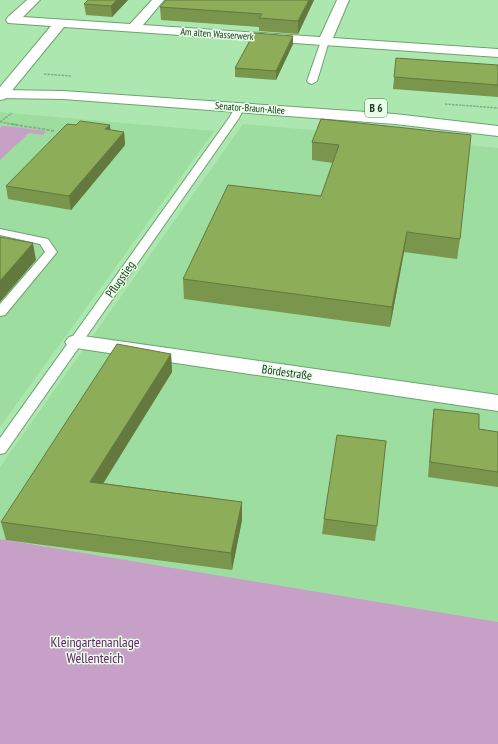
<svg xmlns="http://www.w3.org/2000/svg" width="498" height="744" font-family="'PT Sans Narrow',sans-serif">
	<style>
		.built { fill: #9ddda0 }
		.green { fill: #c7a0c8 }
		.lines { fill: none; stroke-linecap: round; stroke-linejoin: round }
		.service-casing { stroke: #6ca36f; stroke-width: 2 }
		.minor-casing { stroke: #6ca36f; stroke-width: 2 }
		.primary-casing { stroke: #6ca36f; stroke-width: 2 }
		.path-far1 { stroke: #81b084; stroke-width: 1.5; stroke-dasharray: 2.5 1; stroke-linecap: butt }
		.path { stroke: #81b084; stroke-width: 2; stroke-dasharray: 3 1.5; stroke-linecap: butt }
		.service { fill: #fff; fill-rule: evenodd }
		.minor { fill: #fff; fill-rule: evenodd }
		.primary { fill: #fff; fill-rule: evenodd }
		.wall { fill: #7a954c }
		.shaded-wall { fill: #63793e }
		.building { fill: #8ead58; stroke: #63793e }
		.labels { text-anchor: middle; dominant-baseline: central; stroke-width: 3; stroke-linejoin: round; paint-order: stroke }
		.far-street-label { font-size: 10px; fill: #223924; stroke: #e7fee7 }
		.shield { fill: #e7fee7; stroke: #5d745e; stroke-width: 1 }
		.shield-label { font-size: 11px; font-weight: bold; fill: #223924 }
		.street-label { font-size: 12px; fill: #223924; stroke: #e7fee7 }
		.near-park-label { font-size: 14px; fill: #6d2071; stroke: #e7fee7 }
	</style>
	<rect width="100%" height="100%" fill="#ade7b0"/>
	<!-- built -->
	<path class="built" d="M0,112L214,131L0,427Z
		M243,124L373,135L498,148V622L0,539V467Z"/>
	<!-- green -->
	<path class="green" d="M2,126H6L46,131L43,135L29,133L0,160V128Z
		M0,539L498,622V744H0Z"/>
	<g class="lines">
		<!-- service casing -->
		<g class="service-casing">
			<path id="service" d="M325,38L329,41L317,81L312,84L309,83L307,81L321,41Z
				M239,105L244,108L239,118L5,453L0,454V438L229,118L236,106Z
				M0,229L48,239L57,252L5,315L0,316V304L45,252L40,244L0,235Z"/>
		</g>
		<!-- minor casing -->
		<g class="minor-casing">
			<path id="minor" d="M27,0H40L23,17L130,24L152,0H164L143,25L320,37L337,0H349L333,38L498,49V57L64,27L5,99L0,100V87L51,26L8,23L6,20L8,17Z
				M76,335L498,395V411L69,347L65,342L69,337Z"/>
		</g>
		<!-- primary casing -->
		<g class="primary-casing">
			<path id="primary" d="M0,90L63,91L395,114L498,126V136L395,124L63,99L0,98Z"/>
		</g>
		<!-- path-far1 -->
		<path class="path-far1" d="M44,74L71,76
			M445,104L498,108
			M0,122L17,125
			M0,122L12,113"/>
		<!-- path -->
		<path class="path" d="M11,124L54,131"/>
		<!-- service -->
		<use href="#service" class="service"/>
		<!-- minor -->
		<use href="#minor" class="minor"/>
		<!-- primary -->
		<use href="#primary" class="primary"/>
	</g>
	<!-- wall -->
	<path class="wall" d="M88,0H128L112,17L86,15L84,4Z
		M314,0L298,34L259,31V27L161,20L160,7Z
		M293,44L276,80L235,77V68Z
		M396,58L498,65V97L393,89Z
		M321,119L460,239L457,259L404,252L390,327L184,299L183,279L321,196L333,163L312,160V142Z
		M76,125H110V130L124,132L125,145L71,210L8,199L6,186Z
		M171,354L172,372L103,483L242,502V520L232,570L6,540L1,522Z
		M434,409L479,429L498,432V487L428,477L432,424Z
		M324,519L377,526L375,541L322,534Z"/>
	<!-- shaded-wall -->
	<path class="shaded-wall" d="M117,0H128L112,17L111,6Z
		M309,0H314L298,34V21Z
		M293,36V44L276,80V71Z
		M110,125L111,138L105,129Z
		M124,132L125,145L71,210L69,196Z
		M407,232L404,252L390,327L392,307Z
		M33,243L36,260L0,302V281Z
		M171,354L172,372L93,500L90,482Z
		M242,502V520L232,570L231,553Z"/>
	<!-- building -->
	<path class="building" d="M88,0H117L111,6L84,4Z
		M166,0H309L298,21L259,18L262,14L160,7Z
		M254,33L293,36L276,71L235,68Z
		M396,58L498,65V85L394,77Z
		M321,119L471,135L460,239L407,232L392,307L183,279L228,185L321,196L339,145L312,142Z
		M80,121L110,125L105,129L124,132L69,196L6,186L67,124L76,125Z
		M0,237L33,243L0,281Z
		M117,344L171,354L90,482L242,502L231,553L1,522Z
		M434,409L479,414V429L498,432V472L430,462Z
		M337,435L386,441L377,526L324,519Z"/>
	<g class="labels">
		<!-- far-street labels -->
		<g class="far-street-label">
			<text transform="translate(217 34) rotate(4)">Am alten Wasserwerk</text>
			<text transform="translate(250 108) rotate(4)">Senator-Braun-Allee</text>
		</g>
		<!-- shield labels -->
		<rect class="shield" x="365" y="99" width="22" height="18" rx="3"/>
		<g class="shield-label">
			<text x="376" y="108">B 6</text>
		</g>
		<!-- street labels -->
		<g class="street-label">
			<text transform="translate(120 279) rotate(-55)">Pflugstieg</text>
			<text transform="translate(287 372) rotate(8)">Bördestraße</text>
		</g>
		<!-- near-park labels -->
		<g class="near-park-label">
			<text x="95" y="642">Kleingartenanlage<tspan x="95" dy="16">Wellenteich</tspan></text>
		</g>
	</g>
</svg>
